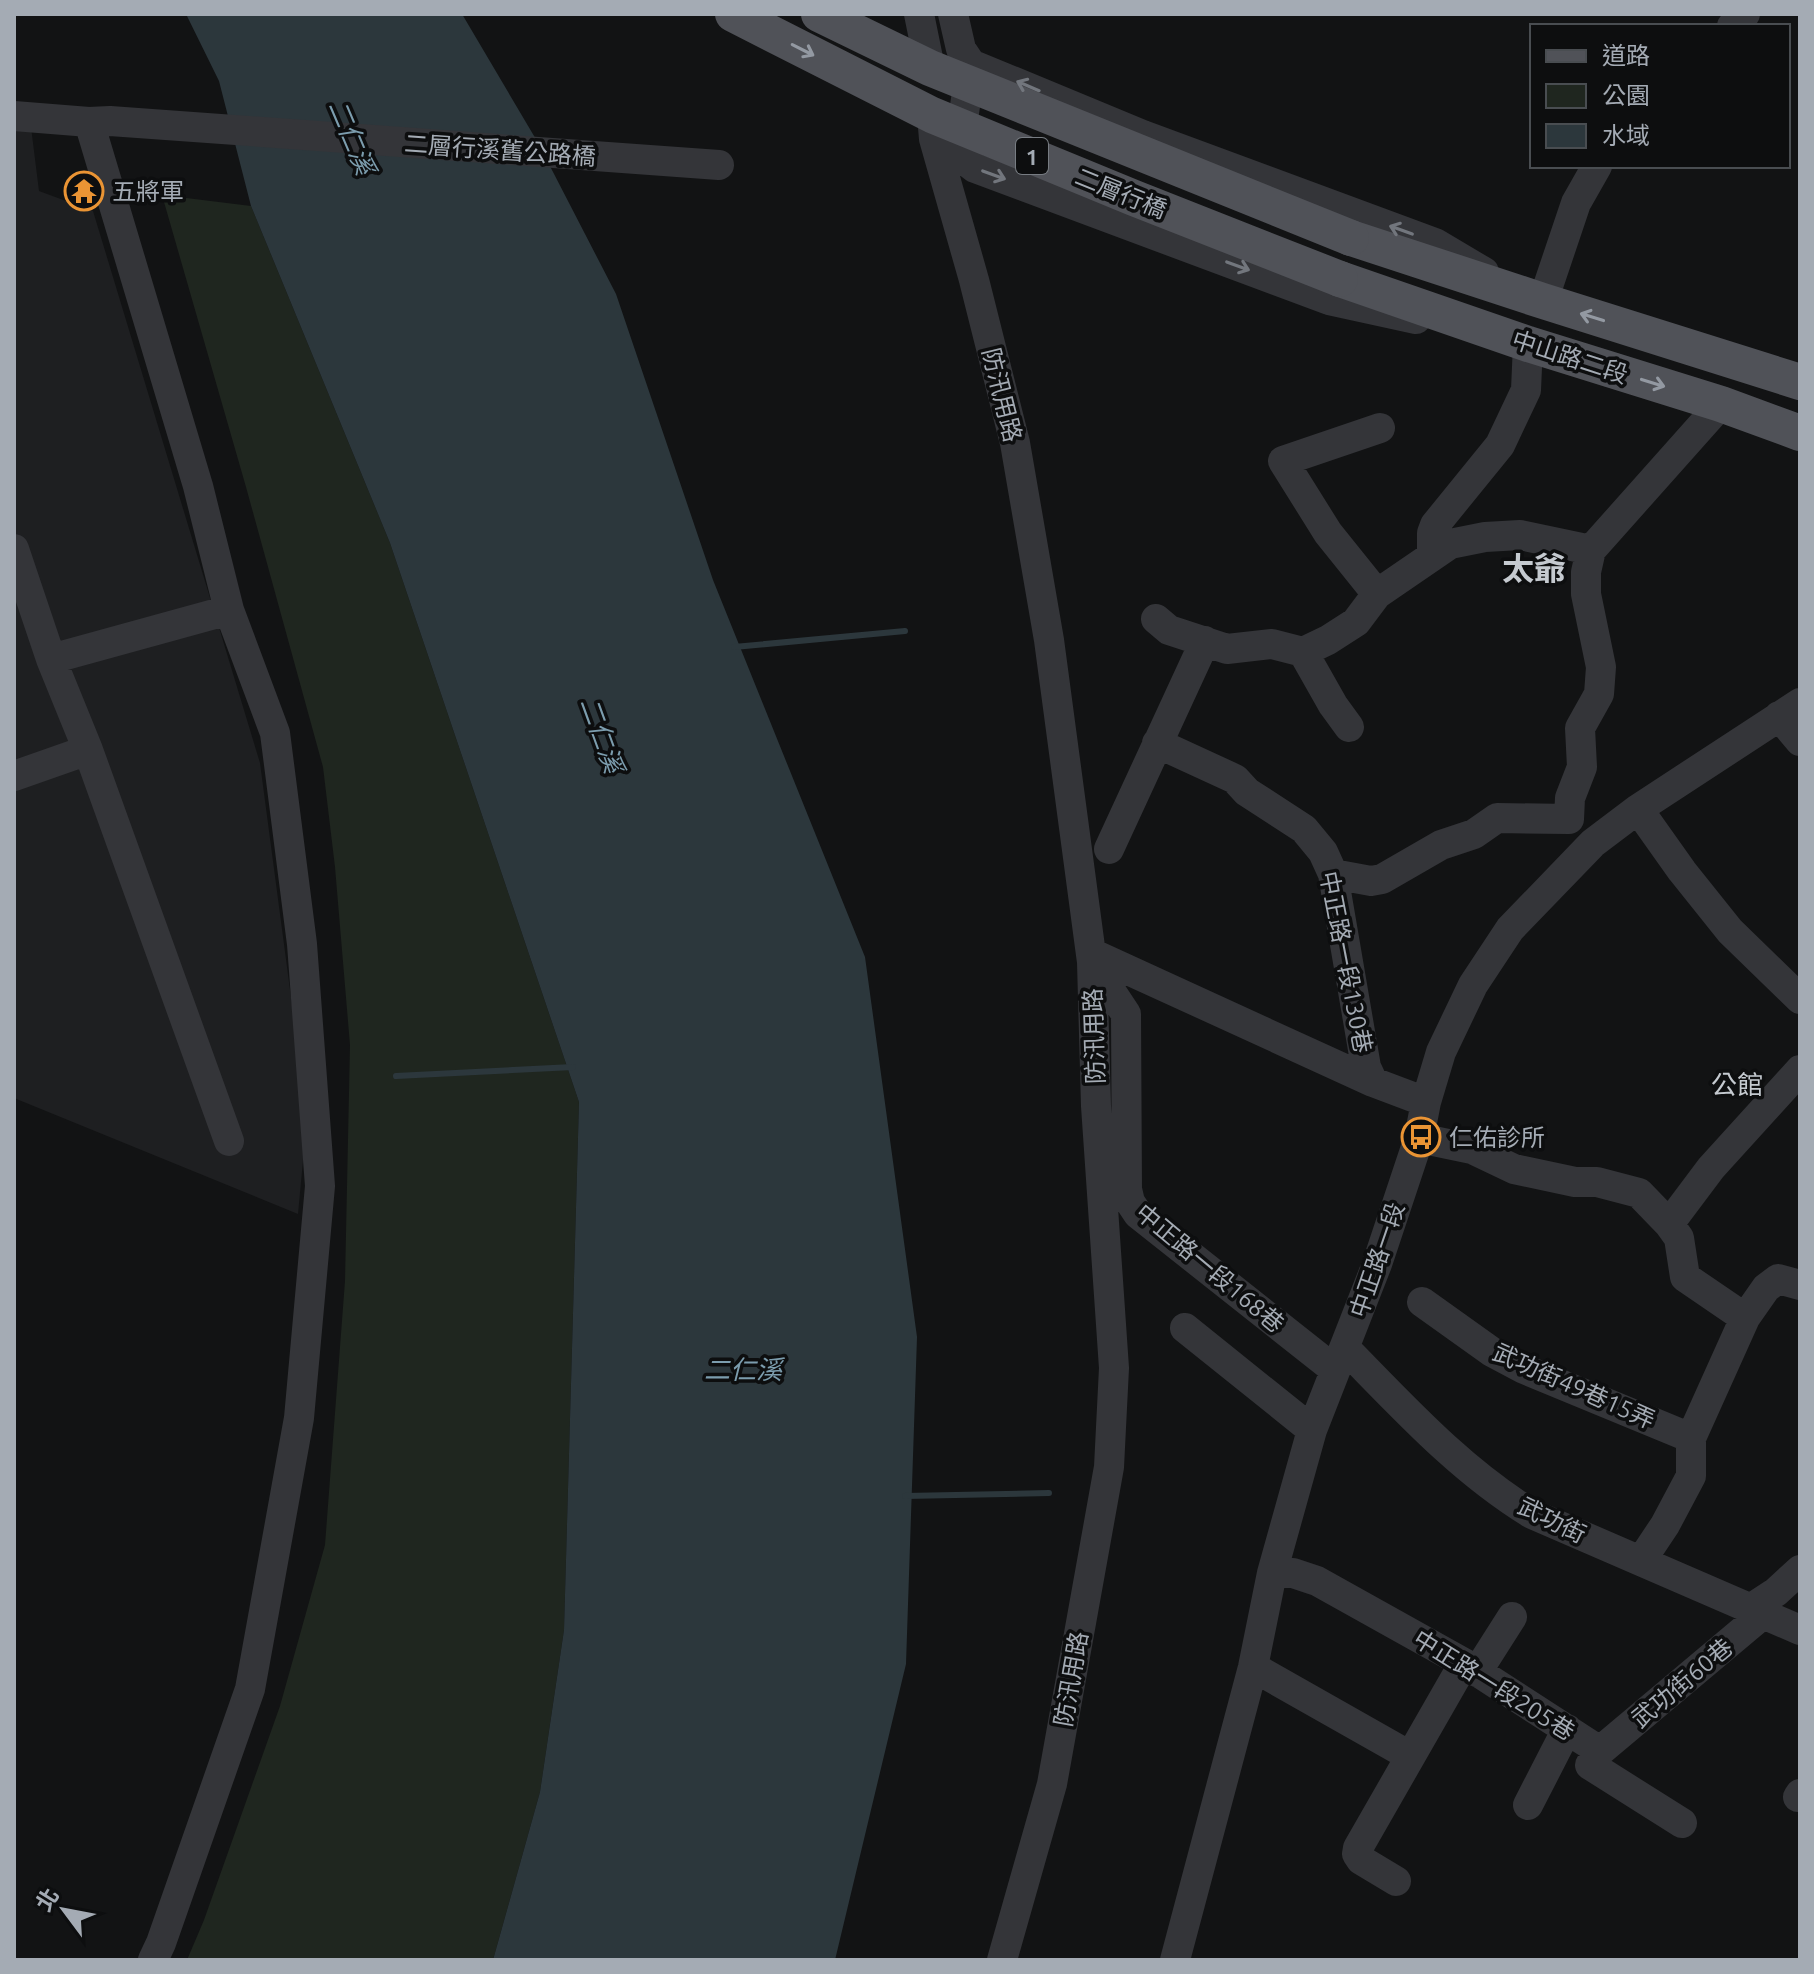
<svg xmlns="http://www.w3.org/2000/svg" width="1814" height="1974" font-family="Ubuntu,'Noto Sans TC',sans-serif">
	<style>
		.built { fill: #1e1f21 }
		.green { fill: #1f261f }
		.water { fill: #2c373c }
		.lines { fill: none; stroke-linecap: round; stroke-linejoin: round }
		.stream { stroke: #2c373c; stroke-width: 6 }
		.minor { stroke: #343539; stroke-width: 30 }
		.major { stroke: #505258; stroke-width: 36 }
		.major-bridge { stroke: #505258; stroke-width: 36 }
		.oneway { stroke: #9399a2 }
		.oneway2 { stroke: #72767d }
		.labels { text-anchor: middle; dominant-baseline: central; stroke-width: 7; stroke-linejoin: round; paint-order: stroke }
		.shield { fill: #0d0e0f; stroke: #777c82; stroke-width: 2 }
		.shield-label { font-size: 22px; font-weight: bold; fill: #a4abb4 }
		.street-label { font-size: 24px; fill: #a4abb4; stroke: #0d0e0f }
		.poi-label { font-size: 24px; fill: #a4abb4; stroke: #0d0e0f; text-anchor: start }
		.water-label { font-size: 26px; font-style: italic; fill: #7c9dae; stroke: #0d0e0f }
		.neighbourhood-label { font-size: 26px; fill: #c5cad0; stroke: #0d0e0f }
		.district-label { font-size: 32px; font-weight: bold; fill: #c5cad0; stroke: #0d0e0f }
	</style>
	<rect width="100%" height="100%" fill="#121314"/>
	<!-- built -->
	<path class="built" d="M14,116L30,119L39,191L93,211L260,763L307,1118L298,1214L14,1098Z"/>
	<!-- green -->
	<path class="green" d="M162,195L251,206L390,543L579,1102L564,1630L540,1792L493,1960H187L204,1920L280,1706L325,1545L345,1281L350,1045L335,867L323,767L246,487Z"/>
	<!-- water -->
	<path class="water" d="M186,14H462L537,141L616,294L713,580L865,957L917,1337L906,1664L835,1960H493L540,1792L564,1630L579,1102L390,543L251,206L219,81Z"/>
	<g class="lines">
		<!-- stream -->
		<path class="stream" d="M734,647L905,631
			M396,1076L573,1067
			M905,1496L1049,1493"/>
		<!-- minor -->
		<path class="minor" d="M919,14L930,68
			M953,14L961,49L971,64L958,155L975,168L1329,300L1416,319
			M1732,26L1745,14
			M971,64L1143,135L1435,243L1484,272
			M932,115L934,139L974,280L1015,443L1049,640L1092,962L1096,1106L1114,1368L1109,1467L1052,1784L1002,1960
			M14,116L89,122L110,121L719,165
			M89,122L198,486L229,610L275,733L302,944L320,1186L299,1418L250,1689L161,1943L153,1960
			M1543,301L1576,203L1597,166
			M14,549L51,659L88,750L229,1141
			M1432,556V533L1435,525L1500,445L1526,390L1528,344
			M1377,594L1328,533L1283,461L1380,428
			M1156,619L1169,630L1227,649L1272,644L1303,652L1328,640L1356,622L1377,594L1450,544L1485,537L1520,535L1591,550
			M1303,652L1333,705L1349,727
			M51,659L229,610
			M1779,716L1800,741
			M1157,743L1235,779L1247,792L1304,829L1323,852L1333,874L1366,1067L1373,1082L1426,1102
			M14,776L88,750
			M1638,809L1682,871L1730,931L1800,999
			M1109,849L1205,641
			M1333,874L1371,881L1382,879L1441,845L1474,834L1497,818L1569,819L1570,798L1582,767L1580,728L1599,694L1601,667L1586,594V572L1591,550L1721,404
			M1091,953L1373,1082
			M1093,964L1126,1014L1127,1189L1130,1202L1138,1214L1335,1370
			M1419,1138L1472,1149L1514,1169L1575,1182H1597L1639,1193L1669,1224L1679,1238L1685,1277L1745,1318L1766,1288L1778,1279L1800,1285
			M1669,1224L1711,1168L1800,1070
			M1422,1302L1492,1352L1524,1369L1691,1438
			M1185,1328L1312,1430
			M1345,1348C1404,1408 1460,1470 1532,1514L1800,1630
			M1641,1561L1665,1525L1691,1476V1438L1745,1318
			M1272,1573H1293L1317,1581L1464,1663L1600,1751L1590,1765L1682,1823
			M1750,1609L1776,1592L1800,1570
			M1253,1667L1410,1756
			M1477,1672L1512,1617
			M1600,1751L1763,1614
			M1798,1797L1800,1794
			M1528,1805L1567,1729
			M1396,1881L1361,1860L1357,1854L1358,1848L1464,1663
			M1175,1960L1253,1667L1272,1573L1312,1430L1377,1264L1419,1138L1426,1102L1441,1052L1473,985L1510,929L1593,843L1638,809L1800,703"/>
		<!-- major -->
		<path class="major" d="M1351,238L1543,301L1800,382
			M1340,279L1528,344L1721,404L1800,433"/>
		<!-- major-bridge -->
		<path class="major-bridge" d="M733,14L932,115L1134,198L1340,279
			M819,14L930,68L1351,238"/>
	</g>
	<!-- one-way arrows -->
	<defs><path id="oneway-shaft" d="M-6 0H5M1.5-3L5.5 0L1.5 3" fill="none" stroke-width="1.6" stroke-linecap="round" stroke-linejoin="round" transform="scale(2)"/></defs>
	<g class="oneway">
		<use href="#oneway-shaft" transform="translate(803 50) rotate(27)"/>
		<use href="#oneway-shaft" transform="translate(1592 317) rotate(-163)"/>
		<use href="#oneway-shaft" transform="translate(1653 383) rotate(17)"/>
	</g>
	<g class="oneway2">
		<use href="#oneway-shaft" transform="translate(1028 86) rotate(-157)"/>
		<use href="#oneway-shaft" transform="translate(994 175) rotate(20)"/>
		<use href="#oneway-shaft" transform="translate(1401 230) rotate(-160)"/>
		<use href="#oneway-shaft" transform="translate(1238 266) rotate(20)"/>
	</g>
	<!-- icons -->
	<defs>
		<g id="temple-ring" transform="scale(2)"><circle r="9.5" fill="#0d0e0f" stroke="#ea9434" stroke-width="1.5"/><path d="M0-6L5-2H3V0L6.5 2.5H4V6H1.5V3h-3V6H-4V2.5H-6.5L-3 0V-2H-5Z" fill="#ea9434"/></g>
		<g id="bus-ring" transform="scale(2)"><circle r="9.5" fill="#0d0e0f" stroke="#ea9434" stroke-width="1.5"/><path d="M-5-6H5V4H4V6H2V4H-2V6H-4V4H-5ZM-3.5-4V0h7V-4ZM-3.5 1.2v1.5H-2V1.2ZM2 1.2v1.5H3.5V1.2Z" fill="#ea9434"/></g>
	</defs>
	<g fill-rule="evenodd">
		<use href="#temple-ring" x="84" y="191"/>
		<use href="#bus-ring" x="1421" y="1137"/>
	</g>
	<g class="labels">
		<!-- shield labels -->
		<rect class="shield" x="1016" y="138" width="32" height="36" rx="6"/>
		<g class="shield-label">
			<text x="1032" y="156">1</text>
		</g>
		<!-- street labels -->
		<g class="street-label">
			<text transform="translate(500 150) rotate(4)">二層行溪舊公路橋</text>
			<text transform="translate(1121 193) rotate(22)">二層行橋</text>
			<text transform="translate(1570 357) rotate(18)">中山路二段</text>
			<text transform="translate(1002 395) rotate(76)">防汛用路</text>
			<text transform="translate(1346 962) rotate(79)">中正路一段130巷</text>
			<text transform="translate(1094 1036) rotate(-92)">防汛用路</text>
			<text transform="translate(1377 1260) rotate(-71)">中正路一段</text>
			<text transform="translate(1210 1268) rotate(40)">中正路一段168巷</text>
			<text transform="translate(1574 1386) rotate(24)">武功街49巷15弄</text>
			<text transform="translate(1552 1520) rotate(26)">武功街</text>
			<text transform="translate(1071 1679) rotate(-80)">防汛用路</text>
			<text transform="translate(1682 1683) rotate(-40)">武功街60巷</text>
			<text transform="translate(1494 1685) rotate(32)">中正路一段205巷</text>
		</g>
		<!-- poi labels -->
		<g class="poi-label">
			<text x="112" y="191">五將軍</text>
			<text x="1449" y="1137">仁佑診所</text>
		</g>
		<!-- water labels -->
		<g class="water-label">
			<text transform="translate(352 137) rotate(67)">二仁溪</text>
			<text transform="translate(602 735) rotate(70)">二仁溪</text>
			<text x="743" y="1369">二仁溪</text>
		</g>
		<!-- neighbourhood labels -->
		<g class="neighbourhood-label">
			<text x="1737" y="1084">公館</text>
		</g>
		<!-- district labels -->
		<g class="district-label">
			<text x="1534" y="568">太爺</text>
		</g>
	</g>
	<!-- border -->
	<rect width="1814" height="1974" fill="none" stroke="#a4abb4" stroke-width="32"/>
	<!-- legend -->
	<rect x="1530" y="24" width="260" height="144" fill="#0d0e0f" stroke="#494d51" stroke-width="2"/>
	<rect x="1546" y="50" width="40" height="12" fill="#505258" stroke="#494d51" stroke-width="2"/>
	<text x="1602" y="64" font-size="24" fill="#a4abb4">道路</text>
	<rect x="1546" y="84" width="40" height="24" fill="#1f261f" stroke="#494d51" stroke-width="2"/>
	<text x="1602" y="104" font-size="24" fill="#a4abb4">公園</text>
	<rect x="1546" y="124" width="40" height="24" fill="#2c373c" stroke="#494d51" stroke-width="2"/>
	<text x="1602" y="144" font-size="24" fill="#a4abb4">水域</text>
	<!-- north arrow -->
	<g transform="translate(64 1910) rotate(302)" stroke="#0d0e0f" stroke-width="6" paint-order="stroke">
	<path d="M0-6L14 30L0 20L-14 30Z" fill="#a4abb4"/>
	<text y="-12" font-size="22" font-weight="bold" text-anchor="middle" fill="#a4abb4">北</text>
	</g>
</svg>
